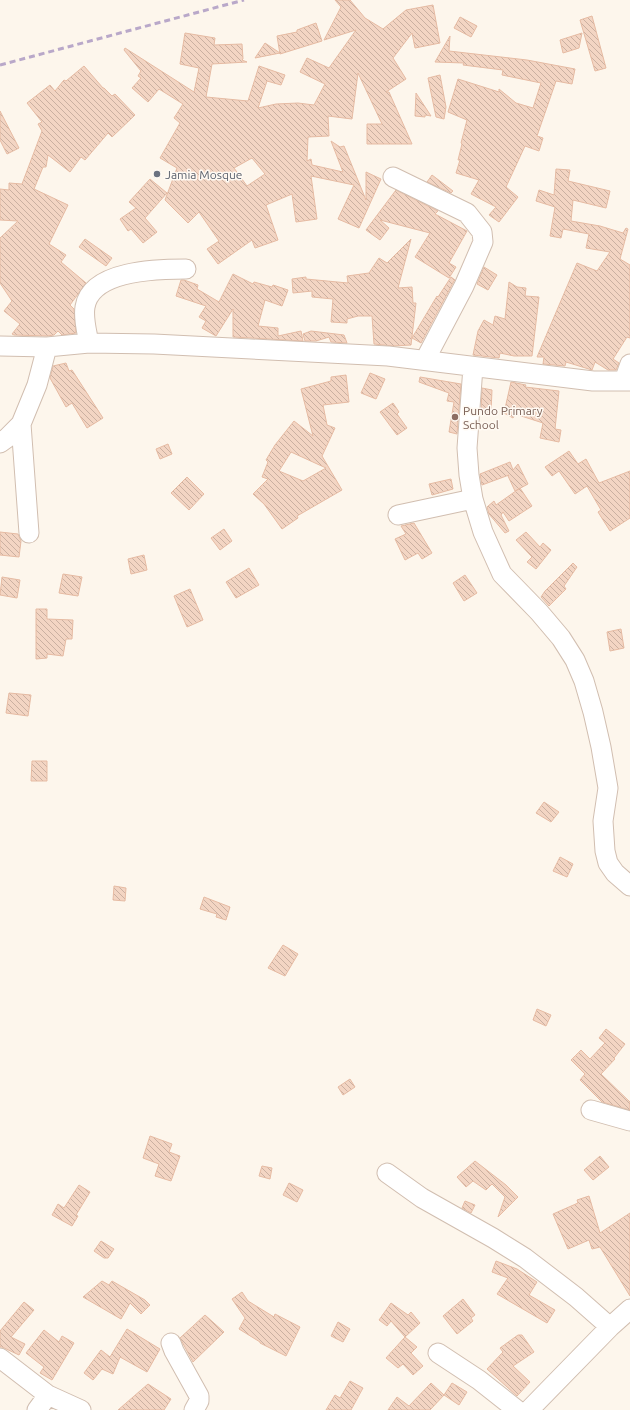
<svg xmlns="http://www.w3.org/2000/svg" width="630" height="1410" font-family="Ubuntu,sans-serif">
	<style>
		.building { fill: url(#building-back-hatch); stroke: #e6bba3; fill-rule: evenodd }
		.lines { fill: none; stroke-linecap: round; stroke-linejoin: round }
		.minor-casing { stroke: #d1beb0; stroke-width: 21 }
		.minor { stroke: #fff; stroke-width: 19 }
		.rail { stroke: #b9a8c9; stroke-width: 3; stroke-dasharray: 6 4; stroke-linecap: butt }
		.worship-dot { fill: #6b7280; stroke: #fffaf3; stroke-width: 1.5 }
		.education-dot { fill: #8d6e63; stroke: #fffaf3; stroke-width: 1.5 }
		.labels { text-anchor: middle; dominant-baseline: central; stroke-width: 3; stroke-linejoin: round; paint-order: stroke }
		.worship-label { font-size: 12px; fill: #5b616d; stroke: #fffaf3; text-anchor: start }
		.education-label { font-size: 12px; fill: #785e54; stroke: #fffaf3; text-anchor: start }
	</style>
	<defs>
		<pattern id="building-back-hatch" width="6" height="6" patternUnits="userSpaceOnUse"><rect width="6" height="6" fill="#f3d5c3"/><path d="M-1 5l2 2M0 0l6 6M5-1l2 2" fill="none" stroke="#cab0a1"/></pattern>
	</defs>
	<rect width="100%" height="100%" fill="#fdf6ec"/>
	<!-- building -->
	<path class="building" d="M335,0H350L365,18L383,29L406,10L433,5L440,43L415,48L412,33L393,58L406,79L386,92H389L412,144H367V124H382L358,73L352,119L328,116L329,136L308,137L307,161L311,159L312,165L343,172L331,141L340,147L344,146L366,200V172L381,179L359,228L338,219L354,185L311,176L317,219L296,222L292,194L266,205L278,240L255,248L252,240L218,264L207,249L219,241L199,212L188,223L165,200L177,168L160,158L180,123L174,118L183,104L159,89L148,102L132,88L141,78L138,76L141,71L124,50L125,48L194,92L199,68L180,64L185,33L215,38L214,45L242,44L243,59L242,60L247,62L212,64L206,97L248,101L259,66L285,75L281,85L267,81L258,108L276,104L298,103L314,105L325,84L300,72L307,58L329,68L356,30L324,40L341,7ZM252,158L265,174L247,186L234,168Z
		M592,16L606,68L595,71L580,20Z
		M460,17L477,26L471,37L454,28Z
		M316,23L322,41L280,54L277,36L297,32V30Z
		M582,33L579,48L563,53L560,40Z
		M450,36L449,51L527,60L575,69L572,84L556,81L537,136L543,138L539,151L525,146L506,187L518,197L499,222L489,215L496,207L471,194L479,180L456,173L460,160H458L462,144L461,143L467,120L448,112L458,79L499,92V89L516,103L533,108L541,83L502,75L503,70L463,65L464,63L435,62Z
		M265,43L280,53L255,58Z
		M84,66L103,88H104L112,96L115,94L135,115L112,137L108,133L85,160L81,157L70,172L48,155L46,167H43L34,189L68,205L49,244L66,255L61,262L86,283L70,305L74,309L76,333L62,335L58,331L54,335L47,336L14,335L12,334L20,324L4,311L12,301L0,283V238L18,221L0,220V189L9,190V183L22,184L42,131L38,124L42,122L27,103L50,85L55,91L64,80L66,81Z
		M440,75L446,107L444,119L436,117L428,78Z
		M416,93L431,116L425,115V117L415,116Z
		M0,111L19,148L7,154L0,140Z
		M556,169L570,170L568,181L610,191L606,208L573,200L571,221L600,226L623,233L626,228L628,229L620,259L630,265V338L627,337L613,359L619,363L616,370H608L595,362L592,370L566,362L565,366L543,364L544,357H537L577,263L597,271L610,252L586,248L589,234L563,229L561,238L550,236L555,207L536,201L539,190L554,195Z
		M432,175L453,191L451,193L427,182Z
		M150,179L167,193L145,218L157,232L143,243L131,229L128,231L120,219L136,208L129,202Z
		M396,190L438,211L435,214L467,231L449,263L456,267L449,278L415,257L430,233L380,220L389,228L380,240L366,230Z
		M85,239L112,258L106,266L79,247Z
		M411,239L398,288L412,287L413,303H416L411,345L393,346L374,344L372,316H358L347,319V323L331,322L333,299L312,297V291L293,293L292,279L306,277V279L348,283L347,276L369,273L379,258L387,263Z
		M484,267L497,275L488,290L477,284Z
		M233,274L253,284L254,282L272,287L273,285L288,290L282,306L265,300L258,326L278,328V336L301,331L303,341L233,337V309L216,336L202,328L206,321L199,317L206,306L176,296L181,280H184L198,285L197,289L219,302Z
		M451,277L455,280L454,281L421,343L412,338L437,296L438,297Z
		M509,282L517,287L526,288L525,296L539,297L532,356H514L500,353L499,358L473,355L478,331L484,320L493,325L495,316L505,319Z
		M311,331L344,335L347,343L331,342L329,337L316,341H305L303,334Z
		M66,363L69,371L72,370L103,418L87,428L72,403L66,407L50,378L53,366Z
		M370,373L385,379L376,399L361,393Z
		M346,375L349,402L323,405L327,425L335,428L322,456L342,490L297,516L298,518L282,529L264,504L253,494L268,479L262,477L268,462L266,460L275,445L294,421L313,436L301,389L331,381V377ZM291,452L326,468L303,481L279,471Z
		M420,377L461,384L457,434L449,432L454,402L447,401L449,393L419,382Z
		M511,382L526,385L525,387L559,391L555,429L561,430L559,442L540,438L543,423L515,414L513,418L504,413Z
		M482,388L492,390L491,412H481Z
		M393,403L399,412L397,414L407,428L397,435L380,412Z
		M168,444L172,454L160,459L156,449Z
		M569,451L578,464L586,459L599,483L630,471V518L610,531L598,512L601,510L587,486L575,494L559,471L552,476L545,467Z
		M510,462L513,470L518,464L528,484L515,491L508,476L509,475L482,485L480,474Z
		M187,477L204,494L189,510L171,493Z
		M451,479L453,489L432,495L429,484Z
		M520,488L532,506L509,521L503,512L501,515L509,531L505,533L489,514L487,507L494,501L496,505Z
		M414,523L432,553L422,559L418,553L405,560L395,539L406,534L401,526Z
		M224,529L232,541L220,550L211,538Z
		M0,532L18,534L21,541L19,557L0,555Z
		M526,532L540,547L543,543L551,550L536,569L527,562L532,557L516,540Z
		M144,555L147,570L131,574L128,559Z
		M573,563L577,567L564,586L566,589L549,606L541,597L545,591Z
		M249,568L259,585L236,598L226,582Z
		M63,574L82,577L78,596L59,593Z
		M465,575L477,593L464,601L453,583Z
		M2,577L20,580L17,598L0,595Z
		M190,589L203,620L187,627L174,596Z
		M36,609H47V619L73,620L72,639H66L63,656L47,654V658L36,659Z
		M621,629L624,648L610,651L607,632Z
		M9,693L31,695L28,716L6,713Z
		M32,761H47V781H31Z
		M544,802L559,812L551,822L536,813Z
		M560,857L573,864L567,877L553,871Z
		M114,886L126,888L125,901L113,900Z
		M204,897L230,907L226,920L216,917L217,914L200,909Z
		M283,945L298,954L285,976L268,968Z
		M537,1009L551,1015L546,1026L533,1020Z
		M606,1029L625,1044L614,1058L615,1059L601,1074L630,1102V1110L602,1102L580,1080L585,1074L571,1060L581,1050L590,1059L605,1043L599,1038Z
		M350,1079L355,1087L343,1095L338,1087Z
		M150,1136L172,1144L169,1152L180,1156L171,1181L155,1176L159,1164L143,1158Z
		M600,1156L609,1167L593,1180L584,1170Z
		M475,1161L506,1185L518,1197L498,1217L505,1197L492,1184L486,1190L473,1181L466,1187L457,1177Z
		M262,1166L272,1168L270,1179L259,1176Z
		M289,1183L303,1190L297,1202L283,1195Z
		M79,1185L90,1192L76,1215L78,1216L72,1226L52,1215L58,1204L64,1208Z
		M589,1196L600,1233L630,1213V1296L600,1247L592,1249L589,1240L568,1249L553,1214L578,1203L577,1200Z
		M465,1201L475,1205L471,1213L462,1208Z
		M101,1241L114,1249L108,1258H104L94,1251Z
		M496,1261L517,1269L537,1282L529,1295L555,1310L547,1323L497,1294L508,1278L492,1272Z
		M102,1281L109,1285L112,1281L145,1300L150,1305L141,1314L130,1303L121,1319L83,1297Z
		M242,1292L248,1301L274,1317L275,1314L300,1327L286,1356L260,1343V1342L239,1329L245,1318L232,1299Z
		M463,1299L475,1315L471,1318L473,1321L457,1334L443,1316Z
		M24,1302L34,1310L11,1337L25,1344L19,1355L2,1347H0V1331Z
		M391,1303L408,1315L411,1312L420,1323L405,1337L391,1321L387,1326L379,1320Z
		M205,1315L224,1332L193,1362L180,1338Z
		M338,1322L350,1329L343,1342L331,1336Z
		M127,1329L160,1349L147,1372L120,1357L113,1374L102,1369L93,1380L84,1373L101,1350L110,1357Z
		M44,1330L59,1342L62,1336L74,1343L52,1380L40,1373L44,1367L26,1353Z
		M518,1335H522L534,1352L513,1366L530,1382L517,1396L487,1369L503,1352L500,1348Z
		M405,1337L417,1347L411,1353L423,1366L413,1375L403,1364L398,1368L386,1358Z
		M350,1381L363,1388L351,1410H326L335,1395L340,1398Z
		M431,1383L444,1395L430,1410H388L397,1397L409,1406Z
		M452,1383L467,1392L459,1405L444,1395Z
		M148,1384L171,1399L164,1410H118Z"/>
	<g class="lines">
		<!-- minor casing -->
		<g class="minor-casing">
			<path id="minor" d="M393,177L467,213L482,232L483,242L464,286L425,360
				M89,343C87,332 83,319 85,307C91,270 158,269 186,269
				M0,346L47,347L89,343L154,344L388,356L593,381H630
				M473,367L467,448L469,475L473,499L483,532L502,574L539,612L561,638L575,660L584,681L593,712L601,747L608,788L603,821L605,851L608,863L615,873L630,886
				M624,381L630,364
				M21,424L29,533
				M0,443L7,438L21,424L37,385L47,347
				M398,515L473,499
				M591,1110L630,1121
				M387,1173L422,1198L493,1238L525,1258L576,1297L610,1327
				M171,1343L174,1351L199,1396V1401L194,1410
				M438,1353L479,1380L517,1410
				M0,1358L48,1395L81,1410
				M37,1410L48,1395
				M529,1410L610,1327L630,1309"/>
		</g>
		<!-- minor -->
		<use href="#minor" class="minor"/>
		<!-- rail -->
		<path class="rail" d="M0,65L244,0"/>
	</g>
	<!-- markers -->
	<circle class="worship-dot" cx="157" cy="174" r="4"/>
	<circle class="education-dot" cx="455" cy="417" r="4"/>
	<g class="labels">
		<!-- worship labels -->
		<g class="worship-label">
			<text x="165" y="174">Jamia Mosque</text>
		</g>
		<!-- education labels -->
		<g class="education-label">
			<text x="463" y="410">Pundo Primary<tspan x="463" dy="14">School</tspan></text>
		</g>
	</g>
</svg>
